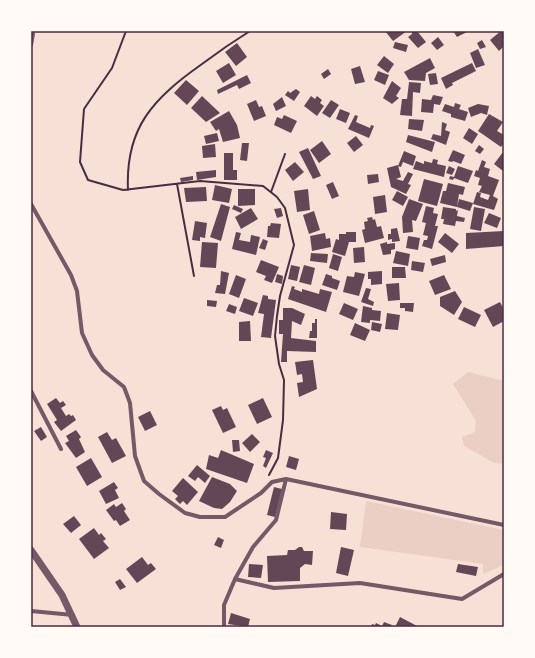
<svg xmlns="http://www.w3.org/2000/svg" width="535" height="658" font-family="Signika,sans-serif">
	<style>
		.green { fill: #ebcfc5 }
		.building { fill: #644757 }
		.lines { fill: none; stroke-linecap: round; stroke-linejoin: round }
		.path { stroke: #4a2c40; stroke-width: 2 }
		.minor { stroke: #755966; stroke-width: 4 }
		.tertiary { stroke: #755966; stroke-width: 7 }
		.neatline { fill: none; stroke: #4a2c40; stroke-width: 1.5 }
	</style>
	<rect width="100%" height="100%" fill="#f7e1d7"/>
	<!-- green -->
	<path class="green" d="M468,372L504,381V464L494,463L464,446L462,437L475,432L476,421L453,384Z
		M366,501L504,530V565L483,574V564L360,547Z"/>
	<!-- building -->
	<path class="building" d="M385,31L394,32L407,31L393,41Z
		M412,31H417L426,42L418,48L408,37L412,34Z
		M453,31H469L457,37Z
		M501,31H504V46L499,51L490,40Z
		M438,37L444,45L437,50L431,43Z
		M482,40L486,47L480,49L477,43Z
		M395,42L408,45L406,52L393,48Z
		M237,43L247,57L236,66L225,52Z
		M478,49L485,65L476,68L470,53Z
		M384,56L394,64L388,73L377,65Z
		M430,58L435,68L426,73L425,81L409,80L404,72Z
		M229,63L236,75L223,83L216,71Z
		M472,63L476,71L452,83L453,85L446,89L441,78Z
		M360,66L365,82L355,84L351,69Z
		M328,69L331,74L324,79L321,74Z
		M378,71L389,75L385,85L374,80Z
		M436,73L438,84L430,85L428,74Z
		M247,75L251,83L239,89L237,85L218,94L217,90Z
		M186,80L199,91L187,105L174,93Z
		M392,81L401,88L396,96L399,98L392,104L383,98Z
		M409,82L421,83L420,93L413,92L412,116L400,115L402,99H407Z
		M296,89L300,92L294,101L285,95L288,91L290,93Z
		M433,95L443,97L440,105L434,104L433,113L421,112L422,99L431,100Z
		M202,96L220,113L206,122L191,108Z
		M311,96L315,99L317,96L322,100L320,103L324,106L317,116L304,106Z
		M282,97L286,106L276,111L273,104Z
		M256,100L259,107L262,106L266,116L254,121L247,104Z
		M331,100L339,105L330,118L322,113Z
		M455,103L461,105L459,109L468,112L465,121L451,117V114L442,111L445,104L454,107Z
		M478,104L489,106L487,115L481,113L471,117L468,108Z
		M340,109L350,113L346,123L336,119Z
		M229,111L237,125L240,138L223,142L219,129L216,131L210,122Z
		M489,114L503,122L497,131L504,135V143L501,147L478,131Z
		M284,115L297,121L291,133L274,125L277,117L282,119Z
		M355,115L358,116L356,122L370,128L371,125L374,126L369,138L348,129Z
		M409,119L424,120L422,131L408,129Z
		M442,122L447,124L445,130L450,132L446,145L431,139L433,134L441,136Z
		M469,128L478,134L472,144L463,138Z
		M217,133L219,141L206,144L204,136Z
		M408,135L435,142L432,152L406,142Z
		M356,136L363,145L354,152L347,143Z
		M322,141L331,154L319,163L310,150Z
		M242,143H249L247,161L240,160Z
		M215,144L216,157L203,158L202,146Z
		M479,145L484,149L480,154L475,151Z
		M308,148L321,176L313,179L299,152Z
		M453,150L465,155L461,164L453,161L452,162L448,161Z
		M404,151L416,156L413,166L403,162L401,167L398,166Z
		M503,152L504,169L503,171L494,164Z
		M224,153H233V170H237V180H224Z
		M433,159L438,160L437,164L446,166L444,177L413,169L416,161L424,164V161L432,163Z
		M482,160L486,162L484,167L490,169L488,176L499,180L493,196L498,199L494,210L473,204L477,192L481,193L480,197L488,200L490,195L479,192L482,186L478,185L480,178L474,176L476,170L478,171Z
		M295,162L304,172L293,181L285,170Z
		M398,165L401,177L396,179L403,181L408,172L413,174L408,184L411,185L406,194L391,187L387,168Z
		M449,166L455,169L452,175L446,173Z
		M458,166L473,171L468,183L454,178L453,180L449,179L450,176L454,177Z
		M216,170V177L197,180L196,172Z
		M378,174L379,182L368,184L367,175Z
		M193,176V180L181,182L180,178Z
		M424,179L443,184L437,206L418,201Z
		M333,182L339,196L332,199L326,185Z
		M448,183L465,187L463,195L459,194L457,207L440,203L443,191H446Z
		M215,185L232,189L229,203L212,200Z
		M206,187L207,201L186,202L184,188Z
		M238,189H255V205L238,206Z
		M308,189L310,210L297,212L294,191Z
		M397,191L408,197L403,206L392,200Z
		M385,195L387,212L375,214L373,197Z
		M409,199L423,204L416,221L412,220L413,232L403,233L402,217Z
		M459,199L473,203L470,211L457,207Z
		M221,204L230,207L221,241L210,237Z
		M234,205L243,209L241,213L232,209Z
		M426,206L434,208L433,213L438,214L435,226H438L432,249L422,246L424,240H427L428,236L423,235L426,223L422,222Z
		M443,207L456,209V211L458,210L457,216L465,218L464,222L456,221L455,226L443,224L444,219H441Z
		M474,207L485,209L481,231L470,229Z
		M251,208L258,219L241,229L235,217Z
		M281,208L283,216L277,218L274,209Z
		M314,211L320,230L309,234L303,215Z
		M489,213L501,218L497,228L484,223Z
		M372,217L373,220L375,219L377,227L381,226L384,238L365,243L362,230L365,229L364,222L368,221L367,218Z
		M195,221L207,223L205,238L200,237V241L192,240Z
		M271,223L281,224L279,238L267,237L268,226H270Z
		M397,228L400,241L392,242V239L388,240V234H391V229Z
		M504,231V246L466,249V233Z
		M236,232L241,233L239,240L250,242L251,235L260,237L256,255L232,249Z
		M346,232H356V242H346H349L345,256L332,252L336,239L339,240V234H346Z
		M325,233L326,239L330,238L331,247L312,251L310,236Z
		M445,233L459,244L452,253L438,242Z
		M408,236L420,238L418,250L406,248Z
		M263,239L268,241L265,250L259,248Z
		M202,242L218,243L216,268L200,267Z
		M387,242V244L395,243V249L391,250V254L383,255L380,244Z
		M364,247L365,262L354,263L353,248Z
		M396,251L410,254L408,266L393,263Z
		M311,253L328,254L327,263L310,261Z
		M333,254L342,257L338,271L329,268Z
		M445,255L446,262L432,266L430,259Z
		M261,260L279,267L272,283L264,280L266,276L256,272Z
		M412,261L425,263L423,272L411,270Z
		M291,265L300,267L297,281L288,279Z
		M304,265L315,268L311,285L299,282Z
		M392,267H405L406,278H392Z
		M221,271L229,273L225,294L215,293L217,285H220Z
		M382,271V284L371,285V279H368V272Z
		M355,272L365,274L359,296L343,292L347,276L354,277Z
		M277,274L283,276L282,284L275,282Z
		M326,274L332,276V278L340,281L337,290L322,285Z
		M236,275L246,279L239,298L229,294Z
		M444,275L451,289L435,295L429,281Z
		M399,283L400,300L388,301L386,284Z
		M292,286L295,287L294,289L302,292V289L319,294L320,289L332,292L326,312L288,299Z
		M366,288L371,289L368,299L374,302L373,306L361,302Z
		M455,291L462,302L454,315L440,306V297Z
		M263,295L268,296V299L276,300L271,338L261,337L264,314L258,313Z
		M244,298L258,303L253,316L239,311Z
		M207,300L217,301L216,307L207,306Z
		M500,302L504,310V321L493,327L484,310Z
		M344,303L358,309L353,320L339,314Z
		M400,303H414L413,312L405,311V308H400Z
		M229,304L237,307L235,314L226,311Z
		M363,306L372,308V310L381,311L380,321L370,320V323L361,322Z
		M464,307L481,315L475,327L458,319Z
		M283,308H292L305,314L301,325L292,321L291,338L316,341V352L287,351V362H281L283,334H279V320H283Z
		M387,313L400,315L398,330L385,329Z
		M315,319H317V338H309L310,331H312V323H315Z
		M250,321L251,341H239V322Z
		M372,322L382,324L380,332L371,330Z
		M355,323L370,330L365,341L350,335Z
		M313,360L317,389L299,397L297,383L303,382L302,374L297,375L295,362Z
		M56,398L60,403L63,401L66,405L61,408L66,416L69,414L71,416L73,415L76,420L61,431L54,422L57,420L47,404Z
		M263,398L272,417L257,424L248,405Z
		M221,406L223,410L227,408L236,427L223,433L212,410Z
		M150,411L157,425L145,431L138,417Z
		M41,427L47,437L41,441L34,431Z
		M76,430L81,437L79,439L85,452L76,458L65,443L69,441L66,436Z
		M107,432L112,440L116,438L126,456L112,463L98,437Z
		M252,434L260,442L250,452L242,443Z
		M232,440H239L240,451L233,452Z
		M221,450L254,464L247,483L206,469L209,455L218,458Z
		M266,450L273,453L266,468L263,466L266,458L263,457Z
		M289,456L299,459L296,470L286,467Z
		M91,458L102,477L87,486L76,467Z
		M197,465L210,476L205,483L198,477L195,481L188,476Z
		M212,477L230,484L237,491L230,502L222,509L214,508L199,501Z
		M183,478L198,492L187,505L183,501L180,504L175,499L178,496L172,491Z
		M114,482L118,488L115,490L119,498L106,504L99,491Z
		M274,487L282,489L275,517L267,515Z
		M122,503L126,509L124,511L130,520L120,526L116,520L114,521L106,510L114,504L116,507Z
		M331,512L347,514L346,530L330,529Z
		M74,516L81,525L71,533L63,524Z
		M94,528L99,535L101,533L106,539L103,541L109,548L94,559L79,539Z
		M218,537L224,540L221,548L214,545Z
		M299,547H302L304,551H313L312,565L305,564L300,568V581L268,582L267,556L287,555L288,550H295Z
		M341,547L354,550L348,576L336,573Z
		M142,557L148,565L151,563L156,569L137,583L126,569Z
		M249,564L263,565L261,578L248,577Z
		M458,564L478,567L476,576L456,572Z
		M120,579L126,587L120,590L115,582Z
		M231,613L250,619L248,627L228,624Z
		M400,617L419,627H395Z
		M384,622L392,625L391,627H371L372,624L375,625L376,623L382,626Z"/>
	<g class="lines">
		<!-- path -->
		<path class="path" d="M126,31L112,68L84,109L80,162L88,180L123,190L200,181L263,186L277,197L285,208L294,245L280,296L277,316L275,336L279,364L284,380L283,420L278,458L269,475
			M177,184L194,276
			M128,190C125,127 154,98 202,64C218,52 234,41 250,31
			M271,192L285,154"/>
		<!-- minor -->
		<path class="minor" d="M31,45L33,34
			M31,204L71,275L77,291L82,333L92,355L103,370L124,387L130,403L135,456L144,481L159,494L185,513L200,517H225L261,493L272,482L286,479L504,525
			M31,391L61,449
			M235,579L274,588L360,583L462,599L504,574
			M31,611L73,615
			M224,627V605L235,579L253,547L276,520L286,479"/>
		<!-- tertiary -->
		<path class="tertiary" d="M31,550L62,595L77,627"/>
	</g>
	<!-- border -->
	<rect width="535" height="658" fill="none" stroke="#fffaf5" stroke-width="64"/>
	<rect x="32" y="32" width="471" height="594" class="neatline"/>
</svg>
